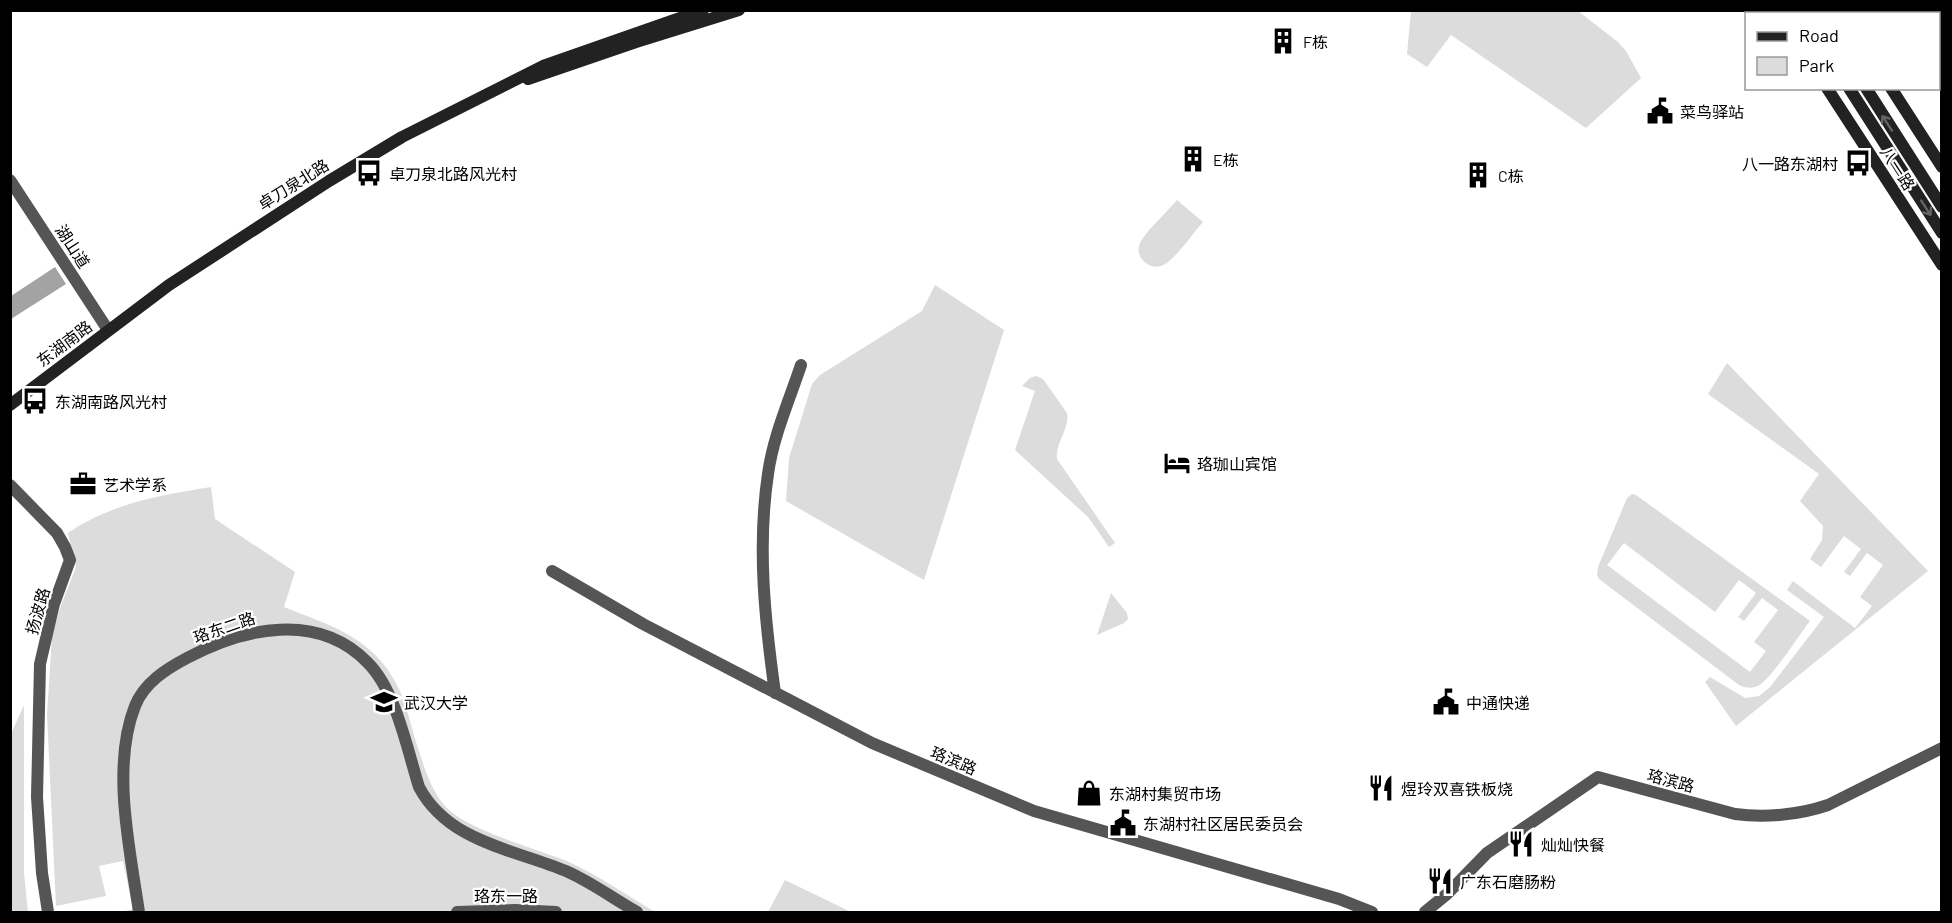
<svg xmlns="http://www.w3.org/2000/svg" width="1952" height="923" font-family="Barlow,'Noto Sans SC',sans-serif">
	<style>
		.green { fill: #dcdcdc; fill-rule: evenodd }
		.water { fill: #a3a3a3 }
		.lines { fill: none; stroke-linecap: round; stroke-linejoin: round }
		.street { stroke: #555; stroke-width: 12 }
		.secondary { stroke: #222; stroke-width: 12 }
		.oneway { stroke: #646464 }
		.labels { text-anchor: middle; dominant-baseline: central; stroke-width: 4.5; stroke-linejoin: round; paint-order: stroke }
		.poi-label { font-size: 16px; fill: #000; stroke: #fff; text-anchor: start }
		.street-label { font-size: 16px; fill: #000; stroke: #fff }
	</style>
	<rect width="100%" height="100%" fill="#fff"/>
	<!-- green -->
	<path class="green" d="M1411,11H1578L1618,42L1626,51L1641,78L1586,128L1451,35L1427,67L1407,54Z
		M1177,200L1203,222C1191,235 1179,255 1165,264C1152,273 1133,258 1140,243C1145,232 1168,211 1177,200Z
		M935,285L1004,330L924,580L786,501L789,458L812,384L820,375L922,311Z
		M1727,363L1928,571L1736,726L1705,682L1710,677L1745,698L1759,696L1770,687L1824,617L1787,590L1793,581L1855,628L1872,606L1860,597L1883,565L1867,553L1850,576L1844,572L1861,549L1844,536L1821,567L1810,559L1822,540L1823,526L1800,501L1819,474L1708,394Z
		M1036,376L1043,379L1067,413C1070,429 1055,443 1057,459L1115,543L1109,547L1088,517L1015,450L1035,391L1022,386L1030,378Z
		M211,487L215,519L295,572L284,607C332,626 375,638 399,689C407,706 411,727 417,745C424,766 430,789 445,806C468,831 536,848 569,862C599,876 627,895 655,912H122L133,909L123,861L99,866L106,896L56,906L47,715L52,636L60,608L76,567L68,533C112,503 161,495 211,487Z
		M1632,494L1636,495L1810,621C1798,636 1773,677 1758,686C1751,689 1745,688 1739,685L1599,579L1597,575L1598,567L1627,498ZM1624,543L1715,612L1739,580L1756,593L1738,617L1744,621L1762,598L1778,610L1754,642L1766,651L1750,672L1607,565Z
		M1111,593L1127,613L1128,619L1124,623L1097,635Z
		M24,705V873L28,912H11V734Z
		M785,880L851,912H768Z"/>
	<!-- water -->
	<path class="water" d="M55,267L66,284L11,319V296Z"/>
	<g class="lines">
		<!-- street -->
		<path class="street" d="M10,180L108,330
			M10,485L57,533L65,547L70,560L54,604L40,664L37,797L42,873L48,912
			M552,571L643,624L872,743L1034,811L1339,899L1372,912
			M775,693C765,621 757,547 768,474C773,437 789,401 801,365
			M139,912C130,850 111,767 135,706C144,683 166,669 187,658C243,628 318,611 368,663C396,691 407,749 419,787C448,842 513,849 566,871C591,882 614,899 637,912
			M457,912L515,910L556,912
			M1425,912L1447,894L1487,853L1598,777L1735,814C1764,818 1799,815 1828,805L1942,748"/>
		<!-- secondary -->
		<path class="secondary" d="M1777,10L1778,14
			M1799,10L1801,14
			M1816,10L1818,14
			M1840,10L1842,14
			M528,79L636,42L739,10
			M1827,88L1942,265
			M1849,88L1942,233
			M1866,88L1942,207
			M1891,88L1942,167
			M10,405L169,285L329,181L402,137L543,66L703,10"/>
	</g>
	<!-- one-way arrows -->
	<defs><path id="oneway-shaft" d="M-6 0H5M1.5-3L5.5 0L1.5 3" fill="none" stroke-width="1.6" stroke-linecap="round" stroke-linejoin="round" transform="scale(1.5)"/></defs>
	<g class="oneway">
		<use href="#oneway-shaft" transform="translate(1887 123) rotate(-123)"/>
		<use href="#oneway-shaft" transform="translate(1926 208) rotate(57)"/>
	</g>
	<!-- icons -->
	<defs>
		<g id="building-bare" transform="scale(2.07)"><path d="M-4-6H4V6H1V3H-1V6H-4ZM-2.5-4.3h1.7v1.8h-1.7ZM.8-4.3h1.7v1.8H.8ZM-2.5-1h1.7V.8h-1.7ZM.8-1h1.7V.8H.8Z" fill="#000" stroke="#fff" stroke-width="2.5" paint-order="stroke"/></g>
		<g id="civic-bare" transform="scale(2.07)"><path d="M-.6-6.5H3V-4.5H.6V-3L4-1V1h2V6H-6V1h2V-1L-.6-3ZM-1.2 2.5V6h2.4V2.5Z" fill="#000" stroke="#fff" stroke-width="2.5" paint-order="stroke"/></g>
		<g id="bus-bare" transform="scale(2.07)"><path d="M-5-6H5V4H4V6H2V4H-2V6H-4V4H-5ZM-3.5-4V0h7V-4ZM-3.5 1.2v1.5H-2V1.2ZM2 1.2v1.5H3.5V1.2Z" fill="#000" stroke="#fff" stroke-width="2.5" paint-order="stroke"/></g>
		<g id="hotel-bare" transform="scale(2.07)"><path d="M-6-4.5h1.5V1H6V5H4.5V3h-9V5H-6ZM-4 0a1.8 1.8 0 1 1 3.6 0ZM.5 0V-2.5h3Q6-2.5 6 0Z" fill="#000" stroke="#fff" stroke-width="2.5" paint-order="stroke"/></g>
		<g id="office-bare" transform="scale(2.07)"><path d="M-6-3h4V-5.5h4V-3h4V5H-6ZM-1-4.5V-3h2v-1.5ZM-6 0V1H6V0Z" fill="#000" stroke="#fff" stroke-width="2.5" paint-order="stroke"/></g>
		<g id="university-bare" transform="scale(2.07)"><path d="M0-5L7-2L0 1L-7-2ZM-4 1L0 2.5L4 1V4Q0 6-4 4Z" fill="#000" stroke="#fff" stroke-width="2.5" paint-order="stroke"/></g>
		<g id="restaurant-bare" transform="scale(2.07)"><path d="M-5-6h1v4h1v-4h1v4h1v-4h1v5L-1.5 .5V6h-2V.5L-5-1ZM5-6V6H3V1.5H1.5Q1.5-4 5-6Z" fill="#000" stroke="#fff" stroke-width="2.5" paint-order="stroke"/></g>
		<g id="shop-bare" transform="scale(2.07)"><path d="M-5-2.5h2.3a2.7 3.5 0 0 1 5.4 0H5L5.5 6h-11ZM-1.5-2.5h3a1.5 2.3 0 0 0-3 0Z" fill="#000" stroke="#fff" stroke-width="2.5" paint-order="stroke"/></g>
	</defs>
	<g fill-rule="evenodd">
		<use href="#building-bare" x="1283" y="41"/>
		<use href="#civic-bare" x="1660" y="111"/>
		<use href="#building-bare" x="1193" y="159"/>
		<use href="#bus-bare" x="1858" y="163"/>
		<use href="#bus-bare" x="369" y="173"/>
		<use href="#building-bare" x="1478" y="175"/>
		<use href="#bus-bare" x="35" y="401"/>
		<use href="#hotel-bare" x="1177" y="463"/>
		<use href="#office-bare" x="83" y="484"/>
		<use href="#university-bare" x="384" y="702"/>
		<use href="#civic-bare" x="1446" y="702"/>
		<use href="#restaurant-bare" x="1381" y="788"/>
		<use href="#shop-bare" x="1089" y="793"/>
		<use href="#civic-bare" x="1123" y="823"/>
		<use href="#restaurant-bare" x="1521" y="844"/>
		<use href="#restaurant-bare" x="1440" y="881"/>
	</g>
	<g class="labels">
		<!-- poi labels -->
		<g class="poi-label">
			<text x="1303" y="41">F栋</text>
			<text x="1680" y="111">菜鸟驿站</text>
			<text x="1213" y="159">E栋</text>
			<text x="1838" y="163" text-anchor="end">八一路东湖村</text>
			<text x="389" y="173">卓刀泉北路风光村</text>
			<text x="1498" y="175">C栋</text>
			<text x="55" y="401">东湖南路风光村</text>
			<text x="1197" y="463">珞珈山宾馆</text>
			<text x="103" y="484">艺术学系</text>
			<text x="404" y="702">武汉大学</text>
			<text x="1466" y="702">中通快递</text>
			<text x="1401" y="788">煜玲双喜铁板烧</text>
			<text x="1109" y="793">东湖村集贸市场</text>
			<text x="1143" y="823">东湖村社区居民委员会</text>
			<text x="1541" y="844">灿灿快餐</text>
			<text x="1460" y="881">广东石磨肠粉</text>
		</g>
		<!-- street labels -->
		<g class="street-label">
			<text transform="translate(1898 168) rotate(57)">八一路</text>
			<text transform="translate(293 184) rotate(-32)">卓刀泉北路</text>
			<text transform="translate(73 246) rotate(57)">湖山道</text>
			<text transform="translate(64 343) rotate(-37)">东湖南路</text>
			<text transform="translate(37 611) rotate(-74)">扬波路</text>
			<text transform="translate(224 627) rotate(-19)">珞东二路</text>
			<text transform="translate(954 760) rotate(23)">珞滨路</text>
			<text transform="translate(1671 780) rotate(15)">珞滨路</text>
			<text x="506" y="895">珞东一路</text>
		</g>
	</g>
	<!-- border -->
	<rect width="1952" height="923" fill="none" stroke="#000000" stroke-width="24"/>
	<!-- legend -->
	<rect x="1745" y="12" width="195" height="78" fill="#ffffff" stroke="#999999" stroke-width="1.5"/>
	<rect x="1757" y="32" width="30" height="9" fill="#222222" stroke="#999999" stroke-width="1.5"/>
	<text x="1799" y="42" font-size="18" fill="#000000">Road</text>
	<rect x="1757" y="57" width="30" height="18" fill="#dcdcdc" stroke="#999999" stroke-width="1.5"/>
	<text x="1799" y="72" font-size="18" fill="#000000">Park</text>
</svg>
